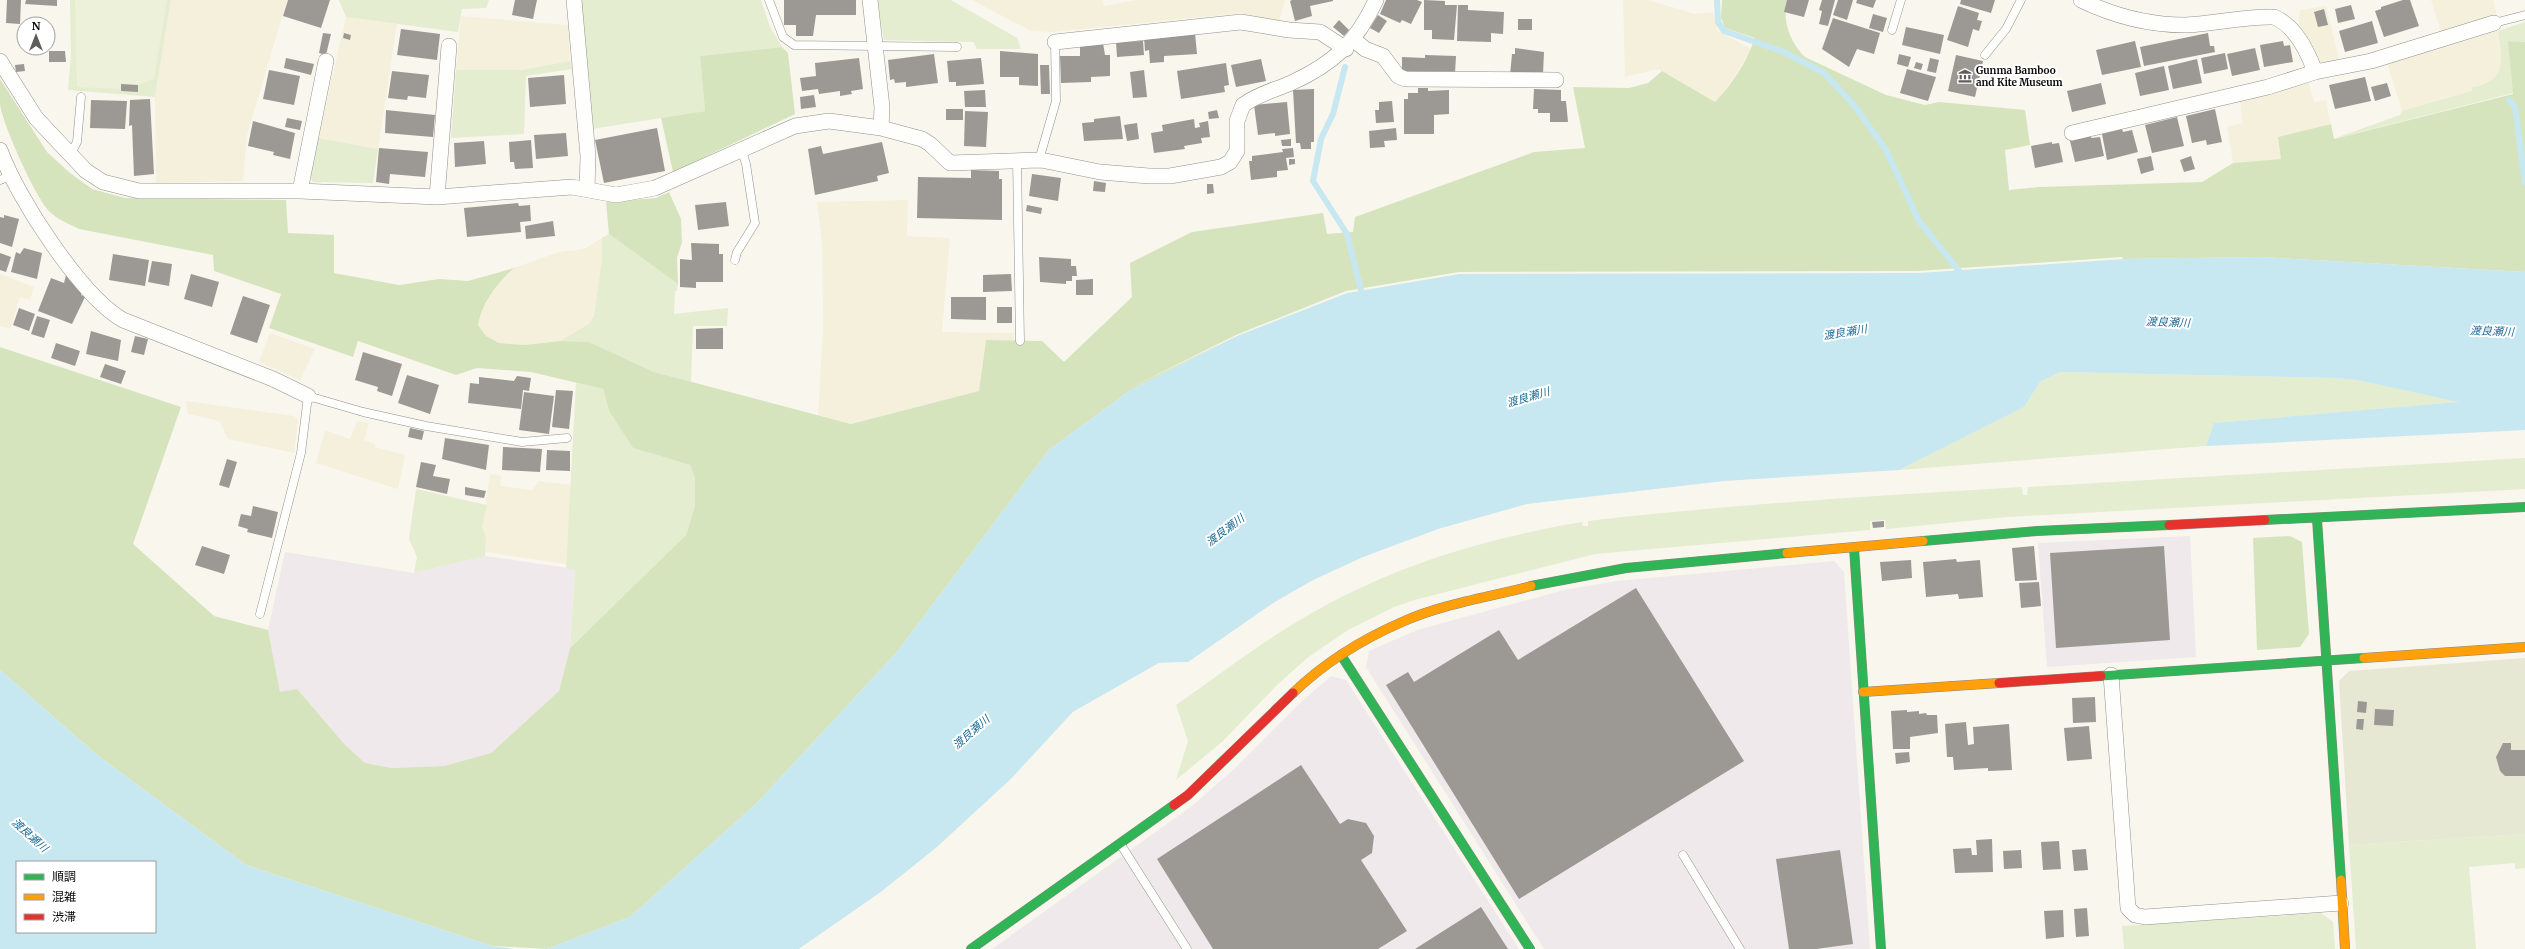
<svg xmlns="http://www.w3.org/2000/svg" width="2525" height="949" font-family="Merriweather,'Noto Sans JP',serif">
	<style>
		.industrial { fill: #efe9eb }
		.farmland { fill: #f5f0db }
		.green { fill: #e4edcf }
		.forest { fill: #d6e4be }
		.cemetery { fill: #e6e8d3 }
		.pitch { fill: #edf1d9 }
		.water { fill: #c7e7f1; fill-rule: evenodd }
		.pier { fill: #f9f6ee }
		.lines { fill: none; stroke-linecap: round; stroke-linejoin: round }
		.stream { stroke: #c7e7f1; stroke-width: 6 }
		.building { fill: #9c9995 }
		.lane-casing { stroke: #92918d; stroke-width: 9 }
		.street-casing { stroke: #92918d; stroke-width: 16 }
		.fast-casing { stroke: #898784; stroke-width: 10 }
		.slow-casing { stroke: #898784; stroke-width: 10 }
		.jam-casing { stroke: #898784; stroke-width: 10 }
		.lane { stroke: #fefefc; stroke-width: 8 }
		.street { stroke: #fefefc; stroke-width: 15 }
		.fast { stroke: #30b455; stroke-width: 9 }
		.slow { stroke: #ff9f0a; stroke-width: 9 }
		.jam { stroke: #e5322d; stroke-width: 9 }
		.labels { text-anchor: middle; dominant-baseline: central; stroke-width: 4; stroke-linejoin: round; paint-order: stroke }
		.poi-label { font-size: 10px; font-weight: bold; fill: #0b0b0b; stroke: #fff; text-anchor: start }
		.water-label { font-size: 11px; font-style: italic; fill: #1c6b94; stroke: #fff }
	</style>
	<rect width="100%" height="100%" fill="#f9f6ee"/>
	<!-- industrial -->
	<path class="industrial" d="M2190,536L2196,657L2047,667L2038,543Z
		M285,552L414,573L485,556L575,569L570,648L559,691L491,753L444,766L392,768L365,763L280,692L268,630Z
		M1834,561L1844,572L1870,949H1544L1366,667L1369,651L1417,630L1564,590L1617,581Z
		M1331,676L1346,680L1519,949H992L1192,806L1234,769L1301,702Z"/>
	<!-- farmland -->
	<path class="farmland" d="M171,0H287L247,135L243,181L156,183L155,97Z
		M972,0H1103L1104,6L1136,0H1285L1279,22L1241,13L1053,32L1031,31Z
		M1623,0H1648L1695,14L1713,12L1718,31L1751,49L1725,92L1715,102L1658,69L1625,77Z
		M2431,0H2493L2498,19L2445,33L2441,31Z
		M2326,6L2340,63L2322,66L2298,30L2300,10Z
		M461,16L568,25L570,61L522,70H456Z
		M346,17L397,24L378,149L318,138Z
		M2498,31L2502,59L2498,74L2492,81L2472,87V91L2402,111L2387,63Z
		M2308,80L2314,102L2326,100L2331,124L2278,137L2282,159L2233,163L2227,127L2242,123L2240,100Z
		M908,200L907,236L950,238L942,332L1014,333V341L986,340L979,391L851,424L818,415L823,330L822,242L817,202Z
		M602,238V258L594,316L590,324L560,341L524,345L499,343L486,336L478,325L480,313L492,292L514,268L559,252L584,249Z
		M0,274L34,287L30,300L20,297L10,329L0,326Z
		M270,333L315,349L300,380L259,362Z
		M186,401L294,416L298,420L294,453L228,439L219,421L188,414Z
		M357,421L369,423L364,440L375,444V447L405,455L398,489L316,463L325,430L350,439Z
		M490,474L501,476L500,486L532,490L539,481L572,485L566,564L485,552L486,536L482,527Z"/>
	<!-- green -->
	<path class="green" d="M70,0H171L155,97L68,90L71,55Z
		M339,0H489L486,8L462,9L458,32L346,17Z
		M580,0H761L770,27L782,47L700,56L705,111L592,129Z
		M877,0H951L1017,38L1021,49H977L973,42L884,40Z
		M2525,22V42L2509,41L2513,93L2333,139L2400,115L2402,111L2472,91V87C2508,81 2502,59 2498,31Z
		M570,61L572,69L526,76L524,134L451,138L456,70H522Z
		M318,138L378,149L373,183L313,182L309,174Z
		M609,234L678,284L677,291H675L674,314L728,308L727,326H693L691,382L654,372L589,342L560,341L589,324L594,316L602,258V238Z
		M2060,372L2334,378L2357,380L2461,402L2214,423L2206,446L1899,470L2024,407L2040,382Z
		M576,383L603,389L609,411L633,448L690,465L695,478V506L686,535L570,648L575,570L566,568Z
		M2525,458V489L2007,517L1886,529L1885,520L1870,521V530L1595,554L1418,599L1394,607L1348,630L1307,658L1276,686L1223,741L1176,780L1188,741L1176,705C1226,670 1276,631 1330,603C1409,561 1494,537 1582,522L1583,526H1588V521C1733,504 1877,496 2022,487L2023,495H2027L2028,487Z
		M416,489L487,505L482,527L486,536L485,556L414,573L417,557L409,539Z
		M2525,834V868L2515,869V863L2469,867L2476,949H2356L2349,845Z
		M2321,913L2333,922L2335,949H2124L2122,926Z"/>
	<!-- forest -->
	<path class="forest" d="M1722,0H1787C1782,20 1790,43 1805,57L1886,95L1925,105L1939,102L2025,110L2030,145L2005,150L2009,190L2039,187L2202,182L2233,163L2281,159L2278,137L2331,124L2334,139L2513,94L2508,41L2525,42V272L2261,257L2123,259L1918,273L1459,274L1347,293L1237,336L1129,391L1049,450L897,652L757,803L630,917L547,949L492,946L246,865L97,755L0,670V347L181,407L133,544L214,616L268,630L280,692L297,689L345,745L365,763L392,768L444,766L491,753L559,691L570,648L686,535L695,506V478L690,465L633,448L609,411L603,389L531,372L477,368L456,375L358,341L353,357L269,328L281,294L214,271L213,255L79,229C69,224 57,219 50,212C36,199 2,123 0,104C0,96 0,87 0,79L47,152L70,173L92,189L125,198L286,200L288,233L334,235V273L399,285L439,279L468,281L514,268C497,284 482,302 478,325L486,336L499,343L524,345L560,341L589,342L654,372L851,424L979,391L986,340L1042,341L1064,362L1132,297L1130,263L1192,232L1323,213L1327,234L1353,232L1355,217L1534,152L1585,148L1573,87L1629,88L1648,83L1662,71L1715,102C1732,85 1747,61 1755,38L1725,28L1721,18Z
		M782,47L788,53L795,114L673,172L661,118L705,111L700,56Z
		M669,192L681,219L682,242L677,258L678,284L609,234L606,202L656,198Z
		M2290,536L2302,542L2309,634L2300,647L2257,650L2253,538Z"/>
	<!-- cemetery -->
	<path class="cemetery" d="M2525,658V834L2349,845L2339,681L2349,671Z"/>
	<!-- pitch -->
	<path class="pitch" d="M75,0H167L154,79L138,85L122,84L121,89L77,87Z"/>
	<!-- water -->
	<path class="water" d="M2261,257L2525,272V430L2206,446L2214,423L2459,402L2357,380L2334,378L2060,372L2040,382L2024,407L1899,470L1724,481L1527,504L1438,529L1363,557L1313,580L1273,603L1188,662L1159,663L1073,712L1011,779L936,848L881,892L799,949H547L630,917L757,803L897,652L1049,450L1129,391L1237,336L1347,293L1459,274L1918,273L2123,259Z
		M0,670L97,755L246,865L492,946L515,949H0ZM17,862H155V932H17Z"/>
	<!-- pier -->
	<path class="pier" d="M2122,257L2123,259L1918,273L1459,274L1347,293L1237,336L1126,390L1236,335L1346,291L1459,272L1918,271Z
		M1188,662L1187,664L1160,665L1074,714L1012,780L937,850L882,894L803,949H799L881,892L936,848L1011,779L1073,712L1159,663Z"/>
	<g class="lines">
		<!-- stream -->
		<path class="stream" d="M1717,0L1718,22L1724,31L1784,52L1824,73L1854,105L1886,150L1919,221L1964,277
			M1345,67L1333,114L1321,139L1313,181L1347,234L1363,298
			M2509,100L2515,107L2525,183"/>
	</g>
	<!-- building -->
	<path class="building" d="M7,0H21L20,24L6,23Z
		M26,0H57V6L25,4Z
		M288,0H330L321,28L283,16Z
		M515,0H537L533,19L512,15Z
		M784,0H856V15H816L813,36H796V25H784Z
		M1292,0H1333V1L1310,6L1312,16L1295,21L1290,1Z
		M1386,0H1417L1422,2L1411,24L1402,20L1400,23L1380,14Z
		M1424,0L1445,1V5H1457L1454,40L1432,39V30H1424Z
		M1787,0H1809L1804,17L1784,12Z
		M1822,0H1835L1828,26L1819,24L1822,11L1819,10Z
		M1838,0H1853L1847,20L1833,15Z
		M1857,0H1876L1873,8L1856,3Z
		M1961,0H1995L1991,13L1960,4Z
		M2403,0H2410L2419,26L2384,37L2375,11L2381,9V7Z
		M1458,5H1468V10L1504,12L1503,34L1491,33V42L1457,41Z
		M2351,5L2355,19L2338,23L2335,9Z
		M1958,6L1979,13L1977,20L1982,21L1979,31L1973,29L1968,47L1947,40Z
		M2324,9L2328,25L2318,27L2314,12Z
		M1873,14L1887,18L1883,32L1869,28Z
		M1378,15L1387,21L1379,33L1370,28Z
		M1833,18L1880,33L1874,54L1857,49L1849,67L1822,49Z
		M1518,19H1532V30H1518Z
		M1339,20L1349,30L1344,36L1333,27Z
		M2372,21L2378,43L2345,52L2339,31Z
		M1906,27L1944,35L1940,54L1902,45Z
		M401,29L440,34L437,60L397,55Z
		M323,33L331,34L326,55L319,53Z
		M344,33L351,35L350,40L343,38Z
		M1195,33L1197,54L1164,56V62L1150,63L1149,50L1145,51L1144,37Z
		M2208,33L2210,46H2214L2215,52L2144,66L2140,47Z
		M1143,41L1144,55L1117,57L1116,42Z
		M2135,41L2141,67L2102,75L2096,50Z
		M2283,41L2284,46L2290,45L2293,62L2264,67L2260,45Z
		M1103,43L1105,55H1110V76L1091,77V82L1061,83L1060,56H1080V45Z
		M1515,48L1544,52L1543,74L1510,75L1512,54H1515Z
		M2255,48L2260,70L2232,76L2227,54Z
		M49,51H65L66,62H49Z
		M1000,51L1038,54V86L1019,85V77H1000Z
		M2225,53L2228,69L2204,74L2201,58Z
		M934,54L938,83L906,87V82L895,83L894,79L890,80L888,60Z
		M1899,54L1911,57L1908,67L1897,64Z
		M1425,55L1456,56L1455,73L1402,71V57L1425,58Z
		M1956,55L1983,61L1975,97L1948,91Z
		M286,58L314,64L311,75L284,68Z
		M859,58L863,89L851,91L852,94L840,96V91L819,94L818,89L802,91L800,78L816,76L815,63Z
		M981,58L984,84L956,86V82H949L947,61Z
		M1930,58L1939,60L1936,73L1927,71Z
		M1261,59L1266,81L1236,87L1231,65Z
		M2197,59L2202,83L2173,89L2168,66Z
		M1916,62L1923,64L1921,70L1914,68Z
		M1226,63L1229,85L1224,86L1225,92L1181,99L1177,71Z
		M24,64L25,71L16,72L15,65Z
		M1040,65H1049L1050,94H1041Z
		M2164,66L2169,90L2140,96L2135,73Z
		M1907,69L1936,77L1928,101L1900,93Z
		M269,70L300,76L294,105L263,99Z
		M1144,70L1147,97L1133,98L1130,72Z
		M392,71L429,75L426,98L408,96L407,100L388,98Z
		M564,75L566,104L530,107L528,78Z
		M2365,77L2371,101L2335,109L2329,85Z
		M2101,83L2106,104L2072,112L2067,91Z
		M2387,83L2391,96L2375,101L2371,87Z
		M121,84L138,85V92L121,91Z
		M1418,88H1428V91L1449,90V114L1434,115V134H1404V99H1408V93H1418Z
		M1314,89V142H1311V149H1301L1300,143H1296L1293,90Z
		M1534,89L1561,90V101H1566L1568,122H1550V113H1538V109H1533Z
		M985,90L986,107H965L964,91Z
		M814,95L816,107L801,109L800,97Z
		M150,99L154,174L134,176L132,125L129,126L130,100Z
		M91,100L127,101L125,129L90,128Z
		M1392,101L1394,122L1376,123L1375,110H1379V102Z
		M1287,102L1290,134L1275,136V133L1258,135L1254,105Z
		M946,109H963V120H946Z
		M2215,109L2222,142L2207,145L2206,140L2192,143L2186,116Z
		M386,110L435,115L433,137L385,133Z
		M1217,110L1219,118L1209,119L1208,112Z
		M965,111L988,112L986,147L964,146Z
		M1120,116L1123,139L1084,141L1082,123L1094,122V119Z
		M2177,117L2184,146L2152,153L2145,125Z
		M287,118L302,121L300,130L285,127Z
		M1194,119L1195,128L1200,127L1199,123L1208,121L1210,137L1201,138L1202,143L1184,146L1185,149L1154,153L1151,133L1163,131L1162,125Z
		M253,121L295,133L290,159L273,155L274,152L248,146Z
		M1137,123L1139,139L1127,141L1124,125Z
		M657,128L665,171L604,183L595,140Z
		M1396,128L1397,140L1384,141L1385,147L1370,148L1369,131Z
		M2122,129L2123,132L2132,130L2138,152L2107,160L2102,134Z
		M566,133L568,156L536,159L534,135Z
		M2091,136V138L2100,137L2104,156L2075,162L2070,141Z
		M1291,139V146H1282L1281,140Z
		M531,140L533,168L515,169L514,162H510L509,142Z
		M484,141L486,164L455,167L454,143Z
		M882,142L889,173L877,176L878,181L815,195L808,149L821,146L823,154Z
		M2052,142V144L2059,143L2063,162L2035,168L2031,146Z
		M379,148L428,152L425,177L390,174L389,184L376,182Z
		M1293,148L1294,157L1286,158L1288,170L1277,171V177L1251,180L1249,161H1252V156L1283,152L1282,149Z
		M2151,156L2154,170L2141,174L2137,159Z
		M2191,156L2195,169L2184,172L2180,160Z
		M1289,159H1295V164L1289,165Z
		M971,170L999,171V179H1002V220L917,218L918,177L971,178Z
		M1032,174L1061,178L1058,201L1029,196Z
		M1094,181L1106,183L1105,192L1093,191Z
		M1207,184H1213L1214,193L1207,194Z
		M726,202L729,226L698,230L695,205Z
		M518,203L519,206L530,205L531,221L520,222L521,232L467,237L464,208Z
		M1027,205L1042,208L1041,214L1026,211Z
		M4,215L19,219L12,247L0,243V217L4,218Z
		M553,221L555,236L526,239L525,226Z
		M691,243L719,244V254H723V282H696V288L680,287V259L692,260Z
		M24,248L42,253L37,279L11,272L16,252L20,254Z
		M0,253L11,257L6,272L0,270Z
		M113,254L149,260L145,286L109,280Z
		M1039,257L1071,259V266H1076L1077,276H1072V281H1066V284L1040,282Z
		M152,261L172,264L169,286L148,282Z
		M191,274L219,282L212,307L184,299Z
		M1011,274L1012,291L983,292V275Z
		M66,275L81,292V295L85,297L72,324L38,311L51,278L64,283Z
		M1093,279V295H1076V280Z
		M243,296L270,305L257,343L230,334Z
		M951,297H986V320L951,319Z
		M997,307H1012V323H997Z
		M19,308L35,314L29,331L13,325Z
		M37,316L50,320L44,338L31,334Z
		M723,328V349H696V329Z
		M91,331L121,340L118,361L86,354Z
		M135,336L148,339L144,355L131,352Z
		M56,343L80,351L75,366L51,358Z
		M363,352L402,364L392,396L377,391L378,387L355,380Z
		M105,364L126,371L121,384L100,377Z
		M407,375L439,385L430,414L398,403Z
		M517,376L531,378L529,391L523,390L521,409L468,403L470,383L479,384V377L514,381Z
		M556,390L573,391L569,429L552,427Z
		M524,392L554,396L549,434L519,430Z
		M410,428L424,431L422,440L408,437Z
		M445,438L489,445L486,470L442,459Z
		M503,447L542,449L540,472L502,470Z
		M547,450L570,451V471L546,470Z
		M227,459L237,462L229,488L219,485Z
		M421,462L436,465L433,476L450,479L447,494L416,487Z
		M465,487L486,491L484,498L465,495Z
		M253,506L278,512L272,538L247,532L248,529L238,526L241,514L251,516Z
		M1884,521V527L1873,528L1872,522Z
		M202,546L230,555L224,574L195,565Z
		M2034,546L2037,580L2015,581L2012,548Z
		M2164,546L2170,640L2056,648L2050,553Z
		M1956,559L1957,562L1980,560L1983,597L1959,599L1958,594L1926,597L1923,562Z
		M1911,560L1912,578L1882,581L1880,562Z
		M2039,582L2041,606L2021,608L2019,583Z
		M1636,588L1744,761L1519,899L1386,685L1408,672L1414,682L1499,630L1518,660Z
		M2095,697L2096,722L2073,723L2072,698Z
		M2358,701L2367,702L2366,713L2357,712Z
		M2375,709L2394,710L2393,726L2374,725Z
		M1907,710V712L1919,711V714L1926,713L1927,715H1937L1938,733L1910,737V749H1893L1891,711Z
		M2357,719H2364L2363,730L2356,729Z
		M1966,722L1968,745L1974,744L1973,727L2009,724L2012,770L1988,771V768L1954,770L1953,757H1947L1945,724Z
		M2089,726L2092,759L2067,761L2064,728Z
		M2503,743H2511V750H2525V776H2505L2500,771L2496,757Z
		M1909,752L1910,762L1896,764L1895,753Z
		M1301,765L1340,824L1348,819L1366,823L1374,836L1372,853L1361,860L1407,931L1378,949H1213L1157,859Z
		M1992,839L1993,872L1955,873L1953,849L1971,848L1972,855H1977L1976,840Z
		M2059,841L2061,869L2043,870L2041,842Z
		M2086,849L2088,870L2074,871L2072,850Z
		M1840,850L1853,944L1816,949H1789L1776,859Z
		M2021,850L2022,868L2004,869L2003,851Z
		M1481,907L1508,949H1415Z
		M2087,908L2089,936L2076,937L2074,909Z
		M2063,910L2064,937L2046,939L2044,911Z"/>
	<g class="lines">
		<!-- lane casing -->
		<g class="lane-casing">
			<path id="lane" d="M769,0L783,37L794,45L957,47
				M2494,23L2525,15
				M1892,30L1901,0
				M1985,55L2006,29L2021,0
				M70,155L77,142L81,97
				M1017,160L1020,341
				M1041,160V153L1056,101L1055,42
				M0,180L10,176
				M735,260L737,252L755,223L746,164L741,148
				M260,614L301,453L308,396L363,412L426,426L522,442L567,438
				M1121,845L1187,949
				M1683,855L1740,949"/>
		</g>
		<!-- street casing -->
		<g class="street-casing">
			<path id="street" d="M574,0L588,156L587,189
				M870,0L882,107L881,128
				M2081,0C2114,16 2149,25 2185,25C2215,24 2244,16 2274,17C2295,26 2308,52 2315,72
				M1353,39L1365,49L1383,56L1398,76L1405,79L1556,80
				M1055,42L1241,22L1289,30L1320,32L1346,49
				M0,61L36,118L86,171L103,182L139,191H300L437,197L572,187L616,195L655,188L795,126L829,121L881,128L922,139L930,144L950,163L1041,160L1100,172L1149,176H1170L1221,167L1230,162L1237,151V121L1243,105C1258,94 1275,90 1291,83C1333,64 1357,42 1376,0
				M2072,133L2268,87L2315,72L2371,61L2494,23
				M0,150C16,196 81,296 123,320L273,379L308,396
				M300,191L326,61
				M437,197L449,46
				M2111,675L2128,908L2135,915L2145,917L2341,903"/>
		</g>
		<!-- fast casing -->
		<g class="fast-casing">
			<path id="fast" d="M2317,519L2341,880
				M2265,520L2525,507
				M1923,541L2037,531L2169,525
				M1854,548L1881,949
				M1531,586L1626,568L1787,553
				M1341,655L1530,949
				M2101,676L2364,658
				M971,949L1174,805"/>
		</g>
		<!-- slow casing -->
		<g class="slow-casing">
			<path id="slow" d="M1787,553L1923,541
				M2364,658L2525,647
				M1863,692L1999,683
				M1293,693C1324,663 1363,639 1402,622C1441,604 1490,597 1531,586
				M2341,880L2345,949"/>
		</g>
		<!-- jam casing -->
		<g class="jam-casing">
			<path id="jam" d="M2169,525L2265,520
				M1999,683L2101,676
				M1174,805L1188,795L1293,693"/>
		</g>
		<!-- lane -->
		<use href="#lane" class="lane"/>
		<!-- street -->
		<use href="#street" class="street"/>
		<!-- fast -->
		<use href="#fast" class="fast"/>
		<!-- slow -->
		<use href="#slow" class="slow"/>
		<!-- jam -->
		<use href="#jam" class="jam"/>
	</g>
	<!-- icons -->
	<defs>
		<g id="museum-bare" transform="scale(1.08)"><path d="M0-6L6-3V-2H-6V-3ZM-5-1h2V3h-2ZM-1-1h2V3h-2ZM3-1h2V3H3ZM-6 4H6V6H-6Z" fill="#5e5d5a" stroke="#fff" stroke-width="2.5" paint-order="stroke"/></g>
	</defs>
	<g fill-rule="evenodd">
		<use href="#museum-bare" x="1965" y="76"/>
	</g>
	<g class="labels">
		<!-- poi labels -->
		<g class="poi-label">
			<text x="1976" y="70">Gunma Bamboo<tspan x="1976" dy="12">and Kite Museum</tspan></text>
		</g>
		<!-- water labels -->
		<g class="water-label">
			<text transform="translate(2168 322) rotate(2)">渡良瀬川</text>
			<text transform="translate(2492 331) rotate(2)">渡良瀬川</text>
			<text transform="translate(1845 332) rotate(-9)">渡良瀬川</text>
			<text transform="translate(1528 397) rotate(-16)">渡良瀬川</text>
			<text transform="translate(1225 530) rotate(-37)">渡良瀬川</text>
			<text transform="translate(971 732) rotate(-41)">渡良瀬川</text>
			<text transform="translate(30 835) rotate(42)">渡良瀬川</text>
		</g>
	</g>
	<!-- legend -->
	<rect x="16" y="861" width="140" height="72" fill="#ffffff" stroke="#9d9d9d"/>
	<rect x="24" y="874" width="20" height="6" fill="#30b455" stroke="#9d9d9d"/>
	<text x="52" y="881" font-size="12" fill="#0b0b0b">順調</text>
	<rect x="24" y="894" width="20" height="6" fill="#ff9f0a" stroke="#9d9d9d"/>
	<text x="52" y="901" font-size="12" fill="#0b0b0b">混雑</text>
	<rect x="24" y="914" width="20" height="6" fill="#e5322d" stroke="#9d9d9d"/>
	<text x="52" y="921" font-size="12" fill="#0b0b0b">渋滞</text>
	<!-- north arrow -->
	<g transform="translate(36 36)"><circle r="19" fill="#ffffff" stroke="#9d9d9d"/>
	<path d="M0-3L7 15L0 10L-7 15Z" fill="#5e5d5a"/>
	<text y="-6" font-size="11" font-weight="bold" text-anchor="middle" fill="#0b0b0b">N</text>
	</g>
</svg>
